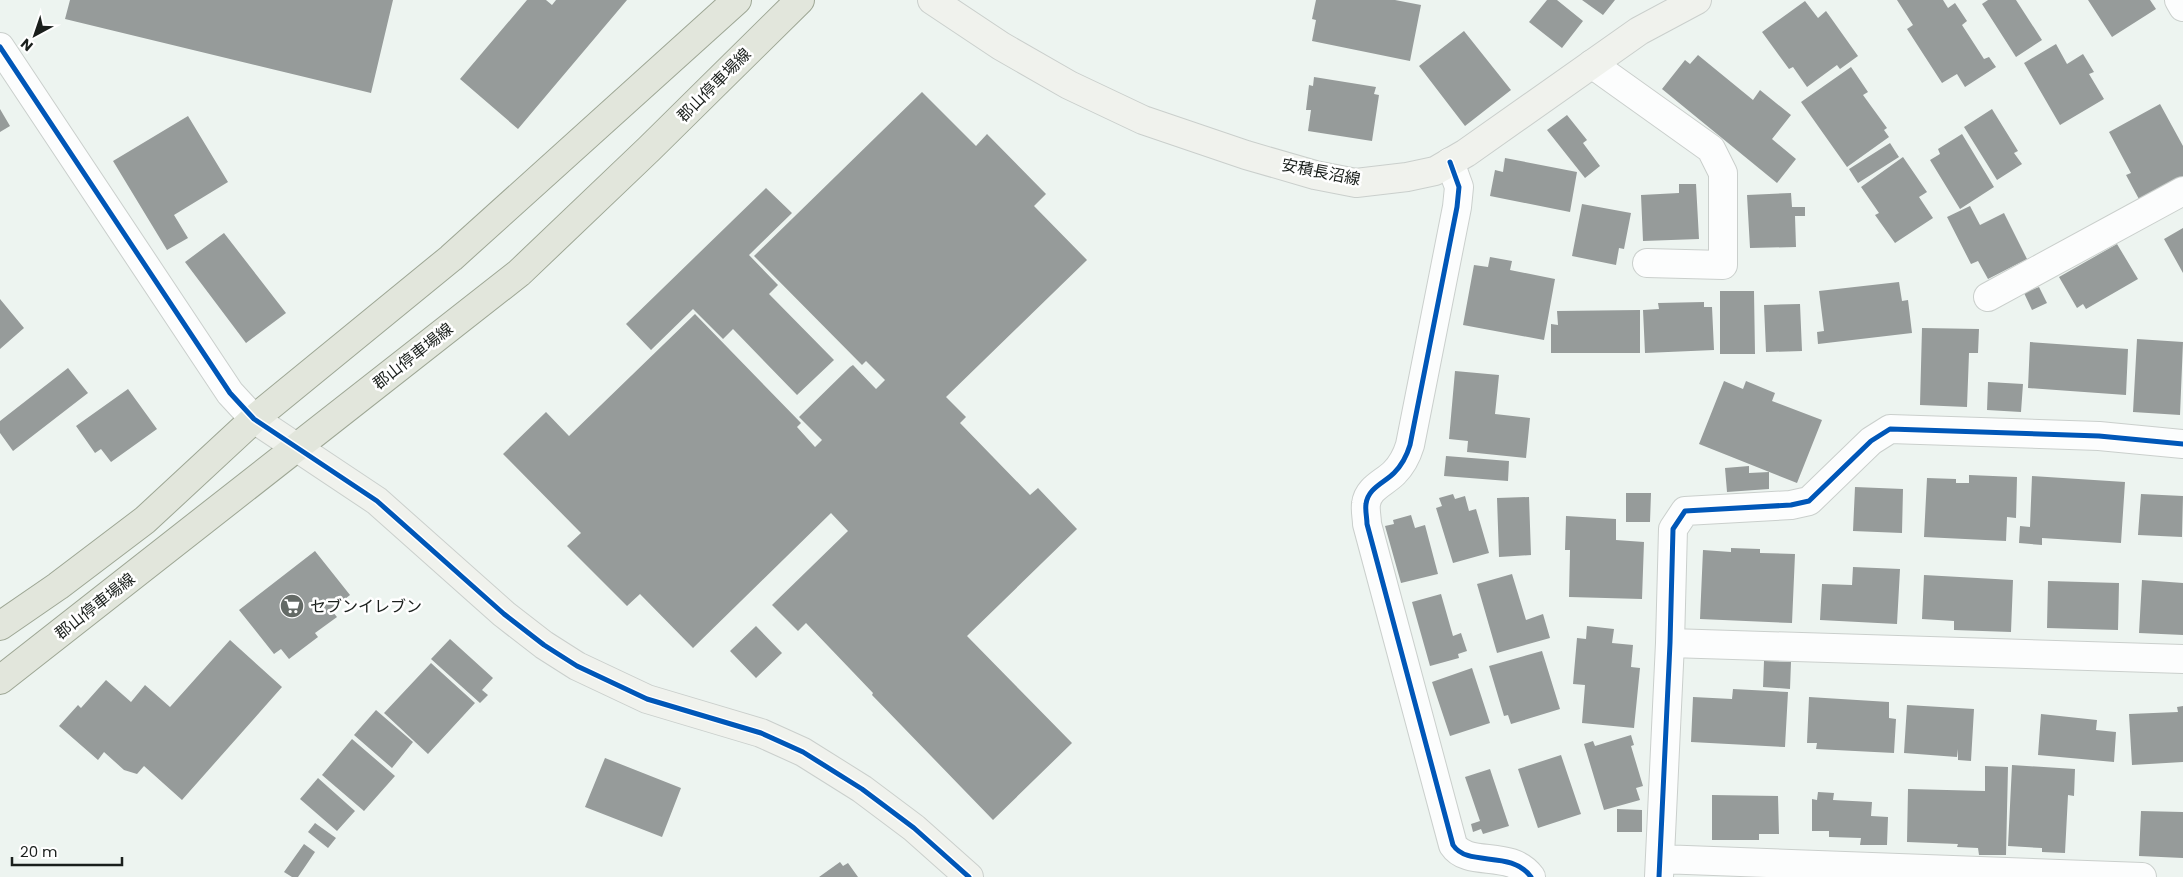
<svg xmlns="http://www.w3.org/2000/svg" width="2183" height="877" font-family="Poppins,'Noto Sans JP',sans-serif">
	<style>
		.building { fill: #969b9a }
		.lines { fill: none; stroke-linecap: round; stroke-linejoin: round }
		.street-casing { stroke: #cacfcc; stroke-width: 30 }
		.secondary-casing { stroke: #cacfcc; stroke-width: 30 }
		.primary-casing { stroke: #9da694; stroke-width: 30 }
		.street { stroke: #fcfdfd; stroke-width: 28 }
		.secondary { stroke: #f0f2ed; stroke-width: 28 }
		.primary { stroke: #e2e6dc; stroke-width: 28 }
		.cycleway-casing { stroke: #fff; stroke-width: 8 }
		.cycleway { stroke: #0057b8; stroke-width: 5 }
		.labels { text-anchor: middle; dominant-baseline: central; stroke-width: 5; stroke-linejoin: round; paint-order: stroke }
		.street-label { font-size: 16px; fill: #1a1f1c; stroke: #fff }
		.poi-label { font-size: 16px; fill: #1a1f1c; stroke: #fff; text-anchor: start }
	</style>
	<rect width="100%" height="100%" fill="#edf4f0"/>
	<!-- building -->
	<path class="building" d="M70,0H393L371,93L65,19Z
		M527,0H546L552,5L556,0H627L518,129L460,79Z
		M1316,0H1395L1421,5L1410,61L1312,41L1316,20L1312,19Z
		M1547,0H1557L1583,21L1562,48L1529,22Z
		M1582,0H1615L1603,15Z
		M1897,0H1943L1948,8L1955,3L1967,21L1962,25L1984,59L1989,57L1996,67L1965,87L1957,74L1942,83L1907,29L1913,25Z
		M1988,0H2016L2042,40L2016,57L1982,4Z
		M2088,0H2150L2156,9L2112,37Z
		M1805,1L1818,18L1826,11L1858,56L1840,69L1837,65L1807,87L1793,67L1789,69L1762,32Z
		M1464,31L1511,90L1465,126L1419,66Z
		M2056,44L2067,64L2083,54L2094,72L2089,74L2104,99L2060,125L2024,63Z
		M1698,55L1753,100L1760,90L1791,115L1772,139L1796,159L1777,183L1662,89L1685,60L1690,64Z
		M1851,67L1868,92L1863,95L1887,128L1884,130L1889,137L1847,167L1801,102Z
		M1314,77L1376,87L1374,94L1379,95L1372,141L1308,131L1311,110H1306L1309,85L1313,86Z
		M922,92L976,146L987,134L1046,194L1034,206L1087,260L946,397L966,417L960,423L1030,495L1038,488L1077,529L967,636L1072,743L993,820L872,695L873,693L806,623L798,631L772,605L848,531L831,513L693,648L640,594L627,606L567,546L581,533L503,454L546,412L569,436L695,314L801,423L797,427L815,447L822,440L799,417L850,367L853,365L876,389L885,380L866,361L862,365L754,256Z
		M2160,104L2183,146V177L2140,201L2126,175L2131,173L2109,132Z
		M0,109L10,126L0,132Z
		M1992,109L2018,151L2014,153L2022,164L1997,180L1964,127Z
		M1567,115L1587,140L1583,143L1600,166L1585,178L1547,130Z
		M188,116L228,182L174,215L188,238L167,250L113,161Z
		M1962,134L1994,187L1960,209L1930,160L1940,154L1938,149Z
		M1890,143L1899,157L1858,183L1849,169Z
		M1903,157L1927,192L1919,197L1933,218L1895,243L1875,215L1879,213L1861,187Z
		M1505,158L1577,172L1570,212L1490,196L1495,170L1503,172Z
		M1679,184H1696L1699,239L1643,241L1641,195L1679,193Z
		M766,188L792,213L749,255L778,285L769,294L834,360L797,395L733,329L723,339L693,309L651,350L626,324Z
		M1791,193L1792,207H1805V216H1795L1796,247L1750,248L1747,195Z
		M1582,204L1631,213L1624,249L1619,248L1616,265L1572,256Z
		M1970,206L1980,225L2004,213L2027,259L1988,279L1978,261L1971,264L1947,217Z
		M2183,228V273L2164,239Z
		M224,233L286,313L246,343L185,262Z
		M2117,244L2138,279L2086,309L2083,304L2077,308L2059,277Z
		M1490,257L1512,261L1510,270L1555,279L1544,340L1463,325L1474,265L1488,267Z
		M1899,282L1902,301L1908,300L1912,333L1818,344L1817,332L1824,331L1819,291Z
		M2039,287L2047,303L2032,310L2024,293Z
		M1720,291H1754L1755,354H1720Z
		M0,299L24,328L0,349Z
		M1704,302V307H1712L1714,350L1645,353L1643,310L1659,309L1658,303Z
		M1800,304L1802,351L1766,352L1764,305Z
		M1640,310V353H1551V324L1558,325L1557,311Z
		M1922,328L1979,329L1978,353H1969L1967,407L1920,405Z
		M2137,339L2183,342L2180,415L2133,412Z
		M2030,342L2128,349L2126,395L2028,388Z
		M68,368L88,393L13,451L0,433V421Z
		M1455,371L1499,375L1495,414L1530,418L1526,458L1467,452L1468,441L1449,439Z
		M1724,381L1743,389L1746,381L1775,393L1772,401L1822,420L1797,483L1699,444Z
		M1988,382L2023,384L2021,412L1987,410Z
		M128,389L157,429L111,462L101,449L95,453L76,426Z
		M1446,456L1509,461L1508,481L1444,476Z
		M1749,466V473L1769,472V489L1727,492L1725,468Z
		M1969,475L2017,477L2016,518L2007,517L2006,541L1924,537L1927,478L1956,479V483H1969Z
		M2032,476L2125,482L2121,543L2042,538V545L2019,543L2020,526L2030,527Z
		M1855,487L1903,489L1902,533L1853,531Z
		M1626,493H1651L1650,522H1626Z
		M1453,494L1455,499L1465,496L1469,511L1476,509L1489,553L1453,563L1436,508L1442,506L1439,498Z
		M2141,494L2183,496L2182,537L2138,535Z
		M1529,497L1531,555L1499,557L1497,498Z
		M1411,515L1415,528L1425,525L1438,574L1401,583L1385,526L1394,524L1393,520Z
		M1566,516L1616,519V540L1644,542L1642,599L1569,597L1570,550H1565Z
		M1731,548L1760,549V553L1795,554L1792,623L1700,619L1703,550L1731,552Z
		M315,551L350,595L331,610L337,617L315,633L318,637L289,659L281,649L274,654L239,610Z
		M1853,567L1900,569L1897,624L1820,620L1822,584L1852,585Z
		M1512,574L1526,620L1543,614L1550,638L1497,653L1477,584Z
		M1924,575L2013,580L2011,632L1954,630V621L1922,619Z
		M2142,580L2183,583V635L2139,633Z
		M2048,581L2119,583L2118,630L2047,628Z
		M1441,594L1453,636L1461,633L1467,651L1458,654L1459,658L1430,666L1412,602Z
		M756,626L782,653L756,678L730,651Z
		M1587,626L1614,629L1612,643L1633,645L1631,667L1640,668L1634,728L1582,723L1585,685L1573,684L1577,638L1586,639Z
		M450,639L493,678L482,690L488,695L480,703L431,659Z
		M230,640L282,687L182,800L144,766L137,774L124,770L104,752L98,760L59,726L78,705L81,708L106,680L131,702L145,685L170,707Z
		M1542,651L1560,709L1511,724L1508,715L1504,716L1489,666Z
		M1764,661L1791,662L1790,689L1763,687Z
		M431,663L475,703L428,754L384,713Z
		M1472,668L1490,723L1450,736L1432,682Z
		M1733,689L1788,692L1785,747L1691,742L1693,697L1732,699Z
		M1809,697L1889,702V718L1896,719L1894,753L1816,749L1817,743H1807Z
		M1907,705L1974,709L1971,761L1958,760V749L1957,757L1904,753Z
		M2183,706V762L2132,765L2129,714L2178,712L2177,707Z
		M376,710L413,742L392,768L354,735Z
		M2041,714L2097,720L2096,730L2116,732L2114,762L2038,755Z
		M1631,735L1634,745L1631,746L1643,786L1636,788L1640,800L1604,810L1584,744L1593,741L1595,746Z
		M352,739L395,776L364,811L322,775Z
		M1561,755L1581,814L1538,828L1518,769Z
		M605,758L681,788L662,837L585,807Z
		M2012,765L2075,769L2074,796L2068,795L2065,853L2042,852V848L2008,846Z
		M1985,766L2008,767L2006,855H1979L1978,848L1957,847L1958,844L1907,842L1908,789L1985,791Z
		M1490,769L1509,826L1483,834L1481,829L1473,832L1471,824L1480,821L1465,777Z
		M318,778L355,811L337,831L300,799Z
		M1818,792L1834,793L1833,800L1872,802L1871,816L1888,817L1887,845H1860L1861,838L1829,837V831H1812V799L1817,800Z
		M1712,795L1778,796L1779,834H1759V840H1712Z
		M1617,809L1642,810V832H1617Z
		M2141,811L2183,812V858L2139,856Z
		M315,823L336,838L328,848L308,832Z
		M304,844L315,852L298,877H292L284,872Z
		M840,862L843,866L848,863L858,877H819Z"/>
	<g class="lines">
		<!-- street casing -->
		<g class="street-casing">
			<path id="street" d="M2179,0L2183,7
				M0,47L230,393L254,419
				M1592,64L1711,149L1723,173V265L1647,263
				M1450,162L1459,187L1457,207L1410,445C1407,455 1402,465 1394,473C1384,483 1368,488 1366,504C1365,510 1367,518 1367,524L1453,845C1468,868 1511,849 1531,877
				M1988,297L2183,191
				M1670,643L2183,659
				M1660,859L2142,877
				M1659,877L1670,643L1673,529L1685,511L1791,505L1809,501L1871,441L1890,429L2099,436L2183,444"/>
		</g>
		<!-- secondary casing -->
		<g class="secondary-casing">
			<path id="secondary" d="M932,0L1001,46L1069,85L1143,120L1246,155L1315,175L1356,183L1407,177L1435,171L1466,153L1639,31L1697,0
				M254,419L377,501L504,614L544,645L577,666L647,699L761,733L803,752L862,789L914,828L969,877"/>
		</g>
		<!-- primary casing -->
		<g class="primary-casing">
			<path id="primary" d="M0,626L58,586L145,520L254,419L451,258L737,0
				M0,680L519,273L649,149L800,0"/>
		</g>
		<!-- street -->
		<use href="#street" class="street"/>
		<!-- secondary -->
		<use href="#secondary" class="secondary"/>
		<!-- primary -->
		<use href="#primary" class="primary"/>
		<!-- cycleway casing -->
		<g class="cycleway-casing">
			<path id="cycleway" d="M0,47L230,393L254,419L377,501L504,614L544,645L577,666L647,699L761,733L803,752L862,789L914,828L969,877
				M1450,162L1459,187L1457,207L1410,445C1407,455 1402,465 1394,473C1384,483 1368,488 1366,504C1365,510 1367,518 1367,524L1453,845C1468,868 1511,849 1531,877
				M1659,877L1670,643L1673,529L1685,511L1791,505L1809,501L1871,441L1890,429L2099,436L2183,444"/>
		</g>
		<!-- cycleway -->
		<use href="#cycleway" class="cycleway"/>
	</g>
	<!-- icons -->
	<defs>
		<g id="supermarket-disc" transform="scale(1.25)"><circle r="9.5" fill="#646a66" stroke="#fff"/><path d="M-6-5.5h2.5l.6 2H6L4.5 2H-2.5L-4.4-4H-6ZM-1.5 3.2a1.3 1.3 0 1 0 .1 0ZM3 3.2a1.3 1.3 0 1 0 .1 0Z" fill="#fff"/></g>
	</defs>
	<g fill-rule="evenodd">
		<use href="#supermarket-disc" x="292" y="606"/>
	</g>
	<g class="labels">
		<!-- street labels -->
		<g class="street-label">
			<text transform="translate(714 85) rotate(-45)">郡山停車場線</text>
			<text transform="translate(1321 172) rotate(11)">安積長沼線</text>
			<text transform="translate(413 356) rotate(-38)">郡山停車場線</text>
			<text transform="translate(95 606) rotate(-38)">郡山停車場線</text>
		</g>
		<!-- poi labels -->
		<g class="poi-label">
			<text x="310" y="606">セブンイレブン</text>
		</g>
	</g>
	<!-- north arrow -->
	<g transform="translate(35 35) rotate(220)" stroke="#ffffff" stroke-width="4" paint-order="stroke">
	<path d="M0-4L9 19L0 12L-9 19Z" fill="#1a1f1c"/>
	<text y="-8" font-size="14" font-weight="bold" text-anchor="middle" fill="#1a1f1c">N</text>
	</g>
	<!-- scale -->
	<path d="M12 857v8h110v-8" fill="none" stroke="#1a1f1c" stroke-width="2.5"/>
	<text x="20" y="857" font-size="15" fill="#1a1f1c" stroke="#ffffff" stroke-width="4" paint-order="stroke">20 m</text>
</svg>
